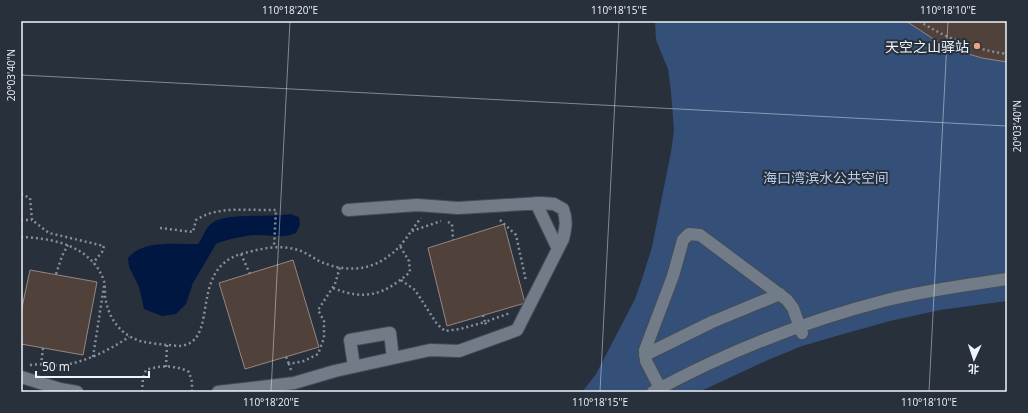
<svg xmlns="http://www.w3.org/2000/svg" width="1028" height="413" font-family="'Open Sans','Noto Sans SC',sans-serif">
	<style>
		.green { fill: #344f78 }
		.water { fill: #001741 }
		.building { fill: #51413b; stroke: #98867f }
		.lines { fill: none; stroke-linecap: round; stroke-linejoin: round }
		.minor-casing { stroke: #454d56; stroke-width: 14 }
		.path { stroke: #888f98; stroke-width: 2.5; stroke-dasharray: 2 3; stroke-linecap: butt }
		.minor { stroke: #727c89; stroke-width: 12 }
		.ticks { fill: none; stroke: #eef4fb; stroke-width: 1; stroke-opacity: 0.45 }
		.poi-dot { fill: #f2a07f; stroke: #28303b; stroke-width: 1.5 }
		.labels { text-anchor: middle; dominant-baseline: central; stroke-width: 4; stroke-linejoin: round; paint-order: stroke }
		.poi-label { font-size: 14px; fill: #eef4fb; stroke: #28303b; text-anchor: end }
		.park-label { font-size: 14px; fill: #b3cbee; stroke: #28303b }
		.neatline { fill: none; stroke: #eef4fb; stroke-width: 1.5 }
		.ticks-label { font-size: 10px; text-anchor: middle; fill: #eef4fb }
	</style>
	<rect width="100%" height="100%" fill="#28303b"/>
	<!-- green -->
	<path class="green" d="M655,21H1007V301L940,310L890,321L840,335L802,346L768,360L699,392H582L596,374L608,351L635,299L642,279L652,247L671,152L674,130L671,92L668,69L656,40Z"/>
	<!-- water -->
	<path class="water" d="M290,214L299,217L300,225L296,233C283,239 273,235 259,235C248,235 227,239 216,244L193,283L186,304L176,314L162,316L144,309L139,287L129,267L128,258C144,239 176,245 198,244C203,238 204,230 211,224C223,212 270,218 290,214Z"/>
	<!-- building -->
	<path class="building" d="M906,21H1007V62L982,58L958,51L935,40Z
		M504,224L525,303L447,326L428,248Z
		M293,260L319,347L245,369L219,283Z
		M30,270L97,282L83,355L21,344V312Z"/>
	<g class="lines">
		<!-- minor casing -->
		<g class="minor-casing">
			<path id="minor" d="M536,203L558,249
				M645,355L712,322L780,294
				M354,366L350,340L390,333L393,358
				M21,377L60,389L77,392
				M218,392L294,383L335,371L430,350L459,351L517,330L563,239C566,227 567,220 563,209L554,204L541,203L458,208L417,205L348,210
				M653,392C728,351 805,321 887,300C927,290 967,285 1007,279
				M662,392L646,361L645,350L673,276L683,240L689,234L700,235L787,300L793,308L802,333"/>
		</g>
		<!-- path -->
		<path class="path" d="M919,21C948,39 973,49 1007,54
			M1004,21H1007
			M21,194L30,198L32,220L49,233L104,246L102,252L93,263
			M21,220H32
			M500,220L516,235L526,281
			M448,222L452,224L453,240
			M160,228L193,232L196,220C218,205 250,211 276,210L274,247
			M412,231L441,221
			M21,237C53,238 92,246 104,281C105,285 105,291 105,296C108,317 119,334 140,341C148,343 158,344 167,345C172,345 179,347 185,345C218,336 190,269 241,254C259,249 279,244 298,250C305,252 312,257 319,261C343,272 369,272 390,255C403,246 411,230 421,218
			M241,254L250,274
			M56,274L62,256L68,245
			M401,280L415,290L437,324L445,331L460,329L485,322L487,327
			M333,288C365,301 384,295 410,272L409,261L400,246
			M483,315L485,322L510,313
			M93,357L104,286
			M286,357L289,364
			M30,365C41,363 53,367 64,365C88,361 109,350 129,337
			M41,365L43,348
			M166,367L167,345
			M291,370L289,364L304,361L318,354L324,338V321L318,310L335,284L340,267
			M142,392L143,378L146,370C160,365 176,365 189,372L192,382V392"/>
		<!-- minor -->
		<use href="#minor" class="minor"/>
	</g>
	<!-- ticks -->
	<path class="ticks" d="M21,75L1007,126M271,392L290,21M600,392L619,21M929,392L948,21"/>
	<!-- markers -->
	<circle class="poi-dot" cx="977" cy="46" r="4"/>
	<g class="labels">
		<!-- poi labels -->
		<g class="poi-label">
			<text x="969" y="46">天空之山驿站</text>
		</g>
		<!-- park labels -->
		<g class="park-label">
			<text x="826" y="177">海口湾滨水公共空间</text>
		</g>
	</g>
	<!-- border -->
	<rect width="1028" height="413" fill="none" stroke="#28303b" stroke-width="44"/>
	<!-- north arrow -->
	<g transform="translate(974 359) rotate(183)" stroke="#28303b" stroke-width="3" paint-order="stroke">
	<path d="M0-3L7 15L0 10L-7 15Z" fill="#eef4fb"/>
	<text y="-6" font-size="11" font-weight="bold" text-anchor="middle" fill="#eef4fb">北</text>
	</g>
	<!-- scale -->
	<path d="M36 371v6h113v-6" fill="none" stroke="#eef4fb" stroke-width="2"/>
	<text x="42" y="371" font-size="12" fill="#eef4fb" stroke="#28303b" stroke-width="3" paint-order="stroke">50 m</text>
	<rect x="22" y="22" width="984" height="369" class="neatline"/>
	<g class="ticks-label">
		<text x="290" y="14">110°18'20"E</text>
		<text x="619" y="14">110°18'15"E</text>
		<text x="948" y="14">110°18'10"E</text>
		<text transform="translate(11 75) rotate(-90)" y="4">20°03'40"N</text>
		<text transform="translate(1017 126) rotate(-90)" y="4">20°03'40"N</text>
		<text x="271" y="406">110°18'20"E</text>
		<text x="600" y="406">110°18'15"E</text>
		<text x="929" y="406">110°18'10"E</text>
	</g>
</svg>
